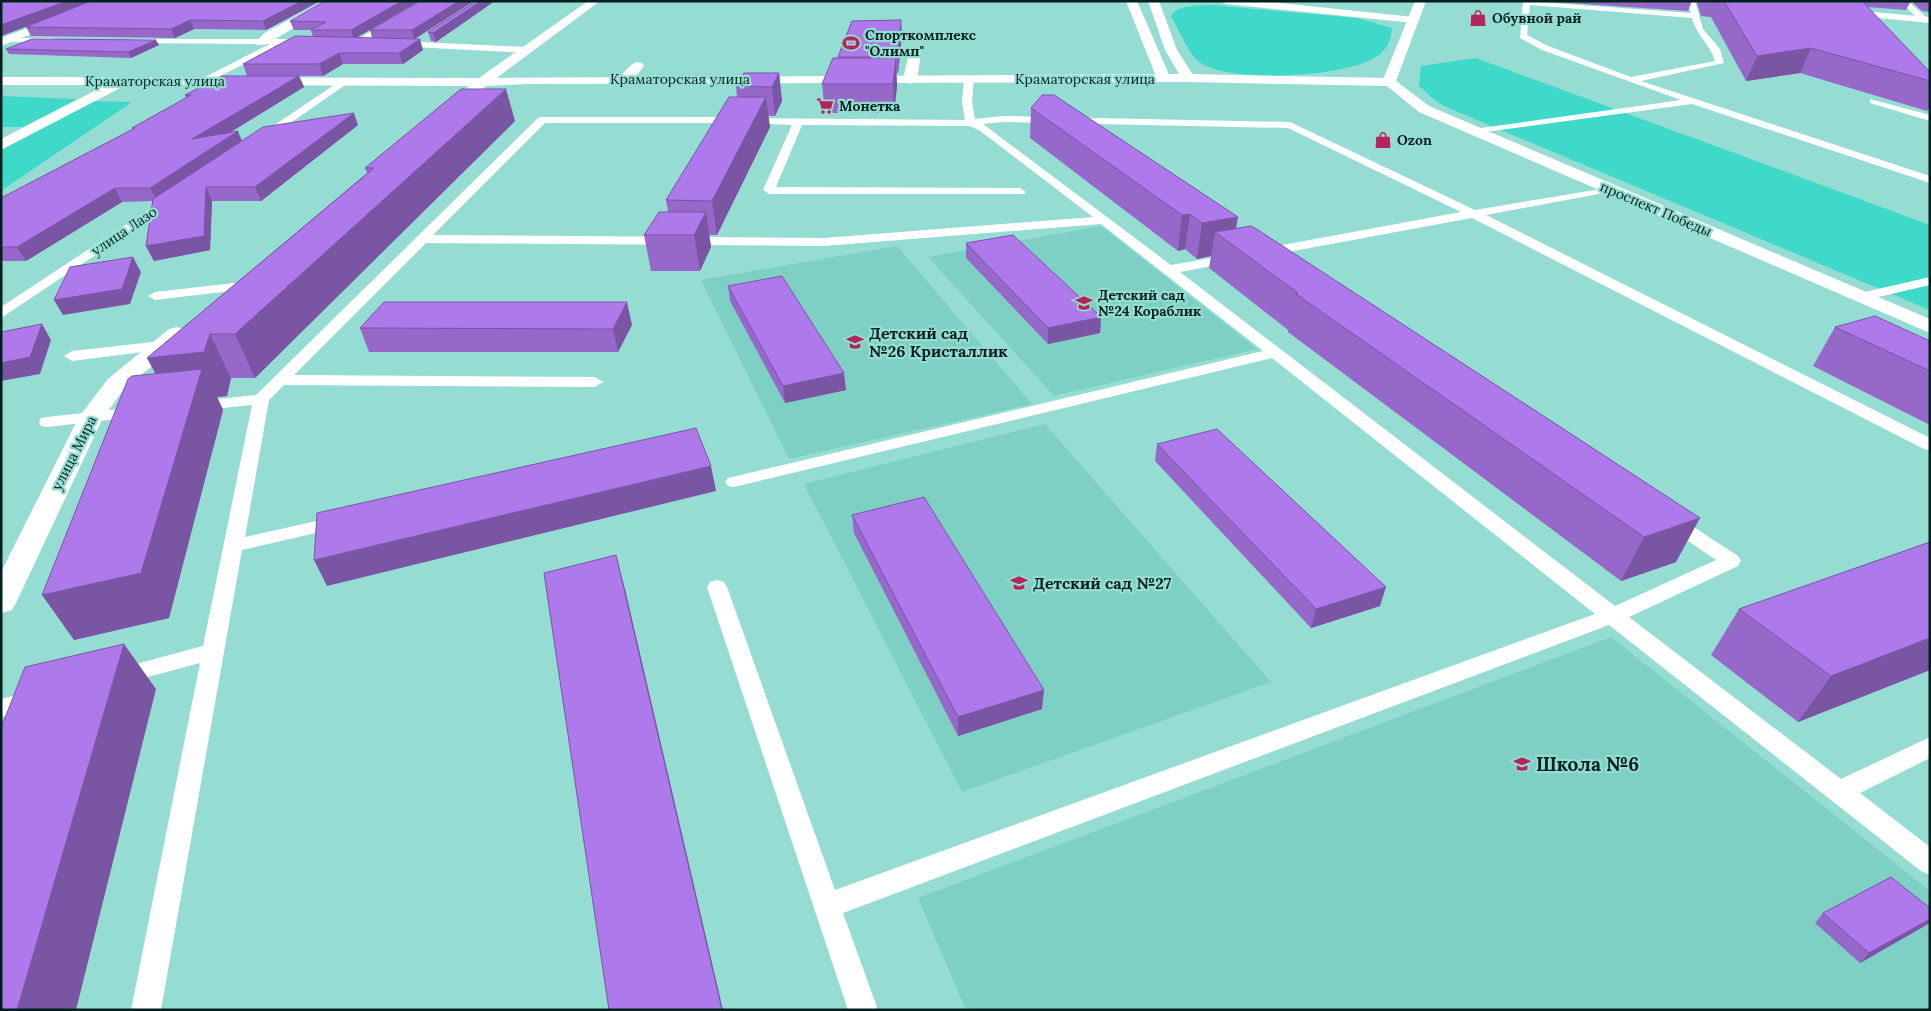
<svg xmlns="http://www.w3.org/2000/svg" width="1931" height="1011" font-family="Lora,serif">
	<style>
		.built { fill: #7ed0c5 }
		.green { fill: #3ed9c8 }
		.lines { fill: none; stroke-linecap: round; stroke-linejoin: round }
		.service { fill: #fff; fill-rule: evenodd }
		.minor { fill: #fff; fill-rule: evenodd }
		.tertiary { fill: #fff; fill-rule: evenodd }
		.secondary { fill: #fff; fill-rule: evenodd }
		.wall { fill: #9668ca }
		.shaded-wall { fill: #7a55a4 }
		.building { fill: #ae79eb; stroke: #7a55a4 }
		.labels { text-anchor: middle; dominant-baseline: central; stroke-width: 4.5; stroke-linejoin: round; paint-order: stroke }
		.far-poi-label { font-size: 14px; font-weight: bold; fill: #02201d; stroke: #95ddd2; text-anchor: start }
		.far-street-label { font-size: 14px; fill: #02201d; stroke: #95ddd2 }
		.poi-label { font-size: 16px; font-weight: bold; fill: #02201d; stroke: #95ddd2; text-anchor: start }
		.near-poi-label { font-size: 19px; font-weight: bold; fill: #02201d; stroke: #95ddd2; text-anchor: start }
	</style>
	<rect width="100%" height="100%" fill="#95ddd2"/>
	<!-- built -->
	<path class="built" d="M1101,226L1257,349L1054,396L928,257Z
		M897,246L1032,404L789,459L701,280Z
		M1045,424L1271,682L962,792L804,484Z
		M1611,637L1930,891V1010H966L918,898Z"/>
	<!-- green -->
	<path class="green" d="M1212,5L1357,18L1392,28C1391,40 1387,50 1376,57C1346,77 1224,85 1197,60C1188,52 1178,28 1171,16C1177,4 1200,6 1212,5Z
		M1476,58L1930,225V310L1453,110L1437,102L1419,86L1421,66Z
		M1,96L77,99L23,127H1Z
		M84,101L132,102L1,191V150Z"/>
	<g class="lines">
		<!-- service -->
		<path class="service" d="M423,1H433L358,45L351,43Z
			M1523,1L1691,13L1687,1H1695L1703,29L1720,49L1724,63L1641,81L1930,176V183L1692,104L1470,134L1469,132L1474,129L1681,100L1542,50L1520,38ZM1530,5L1692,18C1696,35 1710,44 1715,61L1631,77L1548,46L1527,35Z
			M1899,1H1908L1928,19L1921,21Z
			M4,38H52L56,40L52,42H4Z
			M129,39H281L308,40L312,43L308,46L282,45L204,84L199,81L201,79L270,44L132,43H129Z
			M396,41L527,47L531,50L527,53L393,46L392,44Z
			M969,76L974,79L972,102L975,119L1002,116L1290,122L1475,210L1613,187V191L1609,192L1486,215L1930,438V450L1924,449L1472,218L1261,257L1256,256L1254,253L1256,250L1261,249L1461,212L1288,128L1002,122L983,124L1171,265L1234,254L1239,255L1241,258L1239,261L1180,272L1615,606L1716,560L1663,524L1660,520L1663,516H1677L1738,556L1741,561L1738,566L1629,617L1841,779L1930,737V758L1860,793L1930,847V875L1921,871L1609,625L843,913L878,1010H848L707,587L710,582L717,580L724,582L727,587L835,890L1595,614L1272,358L734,487L728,486L725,482L728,478L1263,351L1101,224L824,246L426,243L294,375L595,377L603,382L595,387L284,385L269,400L245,537L339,516L346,518L349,522L346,526L242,550L161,1010H131L200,663L118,685L110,683L107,677L110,671L203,646L252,405L195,411L189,410L187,406L189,402L256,395L538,118L542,117H723L730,105L738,107L730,122L726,123H545L433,235L824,238L1093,217L979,130L969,126L802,125L776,187L1020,188L1026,192L1024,194H769L763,190L792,125L744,123L740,122V118L965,120L962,102L964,79Z
			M343,79L351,81L266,140H258V136Z
			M1870,99L1930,115V121L1870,103Z
			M171,195L177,199L175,202L1,318V307Z
			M1930,277V285L1861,301L1854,297L1856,294Z
			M234,283L239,284L241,287L239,290L155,300L148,296L155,292Z
			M162,341L170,346L167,349L72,361L64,356L72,351Z
			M138,407L144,408L146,412L144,416L47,427L41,426L39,422L41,418L47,417Z
			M33,691L41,694L45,700L41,706L1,717V699Z"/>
		<!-- minor -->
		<path class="minor" d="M99,1H115L1,46V38Z
			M325,1H339L265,45H257L255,42L266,32Z
			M588,1H600L487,85L482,86L126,85L1,150V139L106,85H1V77L479,78Z
			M915,49L921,53L917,80L910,84L903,80L909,53Z
			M637,62L642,63L644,66L631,82H621L619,79C624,73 629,64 637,62Z"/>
		<!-- tertiary -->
		<path class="tertiary" d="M1221,1H1261L1414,17L1420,20L1414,23L1226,4Z
			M1839,9L1930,17V23L1835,14L1833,12Z
			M1188,74L1389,78L1396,82L1389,86L1188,82L527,84L486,86L450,115H440L438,112L477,79L482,78Z
			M177,327L185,329L188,334L185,339L124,389L103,418L16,603L12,610L1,613V572L79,417L108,379L169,329Z"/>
		<!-- secondary -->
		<path class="secondary" d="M1126,1H1137L1171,79L1169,82H1159L1157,79Z
			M1148,1H1159L1177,50L1195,78L1193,81H1183L1165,50Z
			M1415,1H1426L1396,81L1429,106L1930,319V333L1419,112L1382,82Z"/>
	</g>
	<!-- wall -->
	<path class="wall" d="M1,1H320L266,30L194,29L175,38L31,36L26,27L61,14L1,36Z
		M419,1L356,38H372L370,30L474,1L415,39L423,50L403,64H343L323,76H247L243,64L313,37L311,30H294L290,21Z
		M476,1L436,42L431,41L428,32Z
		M1539,1H1692L1688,11Z
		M1698,1H1911L1906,10L1867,7L1930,72V106L1927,111L1800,73L1746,81L1711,17L1701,16L1697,3Z
		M1914,1H1930V12L1922,11L1913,3Z
		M902,35L898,73H896L897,86L894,113H825L822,84L838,58V57Z
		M159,45L131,58L9,54L6,49Z
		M779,73L782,101L775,116H768L770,127L717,235H709L711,247L700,271H651L644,235L668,212L666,200L737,97L736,86Z
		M299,76L304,87L229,133L242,141L358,125L261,201H212L210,250L154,261L146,246L153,201L122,202L26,261H1V198L133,129L132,128L186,98L185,95Z
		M1031,108L1236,229L1251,226L1676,562L1621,581L1288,332V330L1209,268L1211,256L1197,259L1185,249L1178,251L1030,138Z
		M515,121L255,378H231L227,396L217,397L223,410L169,618L74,640L156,374L147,358L367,173L365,168Z
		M966,243L1101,317L1100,333L1048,344L966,258Z
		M728,286L846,390L785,403L730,301Z
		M632,325L618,352H369L360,328Z
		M1835,327L1930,341V425L1813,366Z
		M1157,444L1380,606L1311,628L1155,461Z
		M852,515L1042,709L958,736L854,533Z
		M1930,542V670L1798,722L1711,655L1739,609Z
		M1823,913L1928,924L1860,963L1815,923Z"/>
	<!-- shaded-wall -->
	<path class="shaded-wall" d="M67,1H93L1,36V25Z
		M302,1H320L266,30L263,21Z
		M402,1H419L354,39L351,30Z
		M459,1H474L414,39L412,30Z
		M481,1H495L436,42L433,33Z
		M190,20L194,29L175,38L171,29Z
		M901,20L902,35L898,73V57Z
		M420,39L423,50L403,64L399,53Z
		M156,40L159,45L131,58L128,52Z
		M1811,48L1800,73L1746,81L1757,56Z
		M339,53L343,64L323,76L319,64Z
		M896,58L897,86L894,113L893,84Z
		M779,73L782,101L775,116L772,87Z
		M299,76L304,87L198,152L192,139Z
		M506,89L515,121L255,378L235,334Z
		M766,97L770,127L717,235L712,201Z
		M354,113L358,125L261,201L255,187Z
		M238,131L243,144L157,201L150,188Z
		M206,187L212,201L210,250L154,261L146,246Z
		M115,188L122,202L26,261L17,247Z
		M706,212L711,247L700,271L694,235Z
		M1190,214L1185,249L1178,251L1182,215Z
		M1238,217L1233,246L1215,232L1211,256L1197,259L1202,223Z
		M133,257L141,272L130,304L63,315L54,300Z
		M627,302L632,325L618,352L613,329Z
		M1101,317L1100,333L1048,344V328Z
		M42,324L51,340L40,374L1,381V363Z
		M210,334L231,378L227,396L217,397L223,410L169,618L74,640L42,595L171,402L147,358Z
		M844,373L846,390L785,403L783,386Z
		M711,466L716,491L327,586L314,560Z
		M1700,518L1676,562L1621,581L1644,537Z
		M616,555L625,589L723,1010H722Z
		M1386,587L1380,606L1311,628L1316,609Z
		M1930,638V670L1798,722L1831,676Z
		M124,644L156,689L76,1010H17Z
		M1044,690L1042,709L958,736V717Z
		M1930,919V923L1928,924L1860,963L1869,953Z"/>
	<!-- building -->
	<path class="building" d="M1,1H67L1,25Z
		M91,1H302L263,21L190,20L171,29L26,27Z
		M325,1H402L351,30H311L326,22L290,21Z
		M420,1H459L412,30H370Z
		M476,1H481L433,33L428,32Z
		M1724,1H1862L1930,72V81L1811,48L1757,56Z
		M901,20L898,57H838L852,21Z
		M295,36L420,39L399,53H339L319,64H243Z
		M32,39L156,40L128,52L6,49Z
		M833,58H896L893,84H822Z
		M744,73H779L772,87L736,86Z
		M222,76H299L192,139L238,131L150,188H115L17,247H1V198L135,128H132L191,95H185Z
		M461,89H506L235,334H210L204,352L147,358L374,168H365Z
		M1042,95H1054L1238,217L1202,223L1190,214L1182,215L1031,108Z
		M729,97H766L712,201L666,200Z
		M354,113L255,187H206L204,236L146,246L153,199L263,127Z
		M659,212H706L694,235H644Z
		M1251,226L1258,230L1700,518L1644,537L1296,294L1298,293L1215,232Z
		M1013,235L1101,317L1048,328L966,243Z
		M133,257L122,289L54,300L70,267Z
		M782,276L844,373L783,386L728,286Z
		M384,302H627L613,329L360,328Z
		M1875,316L1930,341V371L1835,327Z
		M42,324L30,357L1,363V332Z
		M202,369L141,573L42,595L128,379L132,376Z
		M696,428L711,466L314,560L317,513Z
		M1217,429L1386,587L1316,609L1157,444Z
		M924,497L1044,690L958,717L852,515Z
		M1930,542V638L1831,676L1739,609Z
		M616,555L722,1010H609L544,573Z
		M124,644L17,1010H1V728L25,667Z
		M1891,877L1930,908V919L1869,953L1823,913Z"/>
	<!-- icons -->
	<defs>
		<g id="shop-bare" transform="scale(1.35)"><path d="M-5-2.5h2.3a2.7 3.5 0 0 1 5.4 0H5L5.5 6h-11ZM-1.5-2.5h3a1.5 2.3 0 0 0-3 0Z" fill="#b3255b" stroke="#95ddd2" stroke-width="2.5" paint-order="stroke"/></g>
		<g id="stadium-bare" transform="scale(1.35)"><path d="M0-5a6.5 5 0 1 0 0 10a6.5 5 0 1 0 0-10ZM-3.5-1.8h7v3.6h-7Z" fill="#b3255b" stroke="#95ddd2" stroke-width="2.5" paint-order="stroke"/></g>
		<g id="supermarket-bare" transform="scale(1.35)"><path d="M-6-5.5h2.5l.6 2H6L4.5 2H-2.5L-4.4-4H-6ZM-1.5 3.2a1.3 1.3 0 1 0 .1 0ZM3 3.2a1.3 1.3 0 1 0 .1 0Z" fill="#b3255b" stroke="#95ddd2" stroke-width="2.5" paint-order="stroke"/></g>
		<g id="school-bare" transform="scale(1.35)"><path d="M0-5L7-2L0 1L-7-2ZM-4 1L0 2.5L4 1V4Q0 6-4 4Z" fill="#b3255b" stroke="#95ddd2" stroke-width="2.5" paint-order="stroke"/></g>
	</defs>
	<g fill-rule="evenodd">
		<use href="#shop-bare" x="1478" y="18"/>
		<use href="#stadium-bare" x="851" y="43"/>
		<use href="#supermarket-bare" x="825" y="106"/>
		<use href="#shop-bare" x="1383" y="140"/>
		<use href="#school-bare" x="1084" y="303"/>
		<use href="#school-bare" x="855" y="342"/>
		<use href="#school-bare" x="1019" y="583"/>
		<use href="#school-bare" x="1522" y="764"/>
	</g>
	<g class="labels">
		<!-- far-poi labels -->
		<g class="far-poi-label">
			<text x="1492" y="18">Обувной рай</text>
			<text x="865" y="35">Спорткомплекс<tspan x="865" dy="16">"Олимп"</tspan></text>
			<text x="839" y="106">Монетка</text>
			<text x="1397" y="140">Ozon</text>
			<text x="1098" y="295">Детский сад<tspan x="1098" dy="16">№24 Кораблик</tspan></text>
		</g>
		<!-- far-street labels -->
		<g class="far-street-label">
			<text x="680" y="79">Краматорская улица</text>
			<text x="1085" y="79">Краматорская улица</text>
			<text x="155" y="81">Краматорская улица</text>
			<text transform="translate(1656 209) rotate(23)">проспект Победы</text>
			<text transform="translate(124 231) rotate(-34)">улица Лазо</text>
			<text transform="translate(74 453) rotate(-63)">улица Мира</text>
		</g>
		<!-- poi labels -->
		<g class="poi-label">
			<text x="869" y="333">Детский сад<tspan x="869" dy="18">№26 Кристаллик</tspan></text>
			<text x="1033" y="583">Детский сад №27</text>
		</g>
		<!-- near-poi labels -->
		<g class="near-poi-label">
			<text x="1536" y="764">Школа №6</text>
		</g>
	</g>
	<!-- border -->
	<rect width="1931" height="1011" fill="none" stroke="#02201d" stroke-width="5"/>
</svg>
